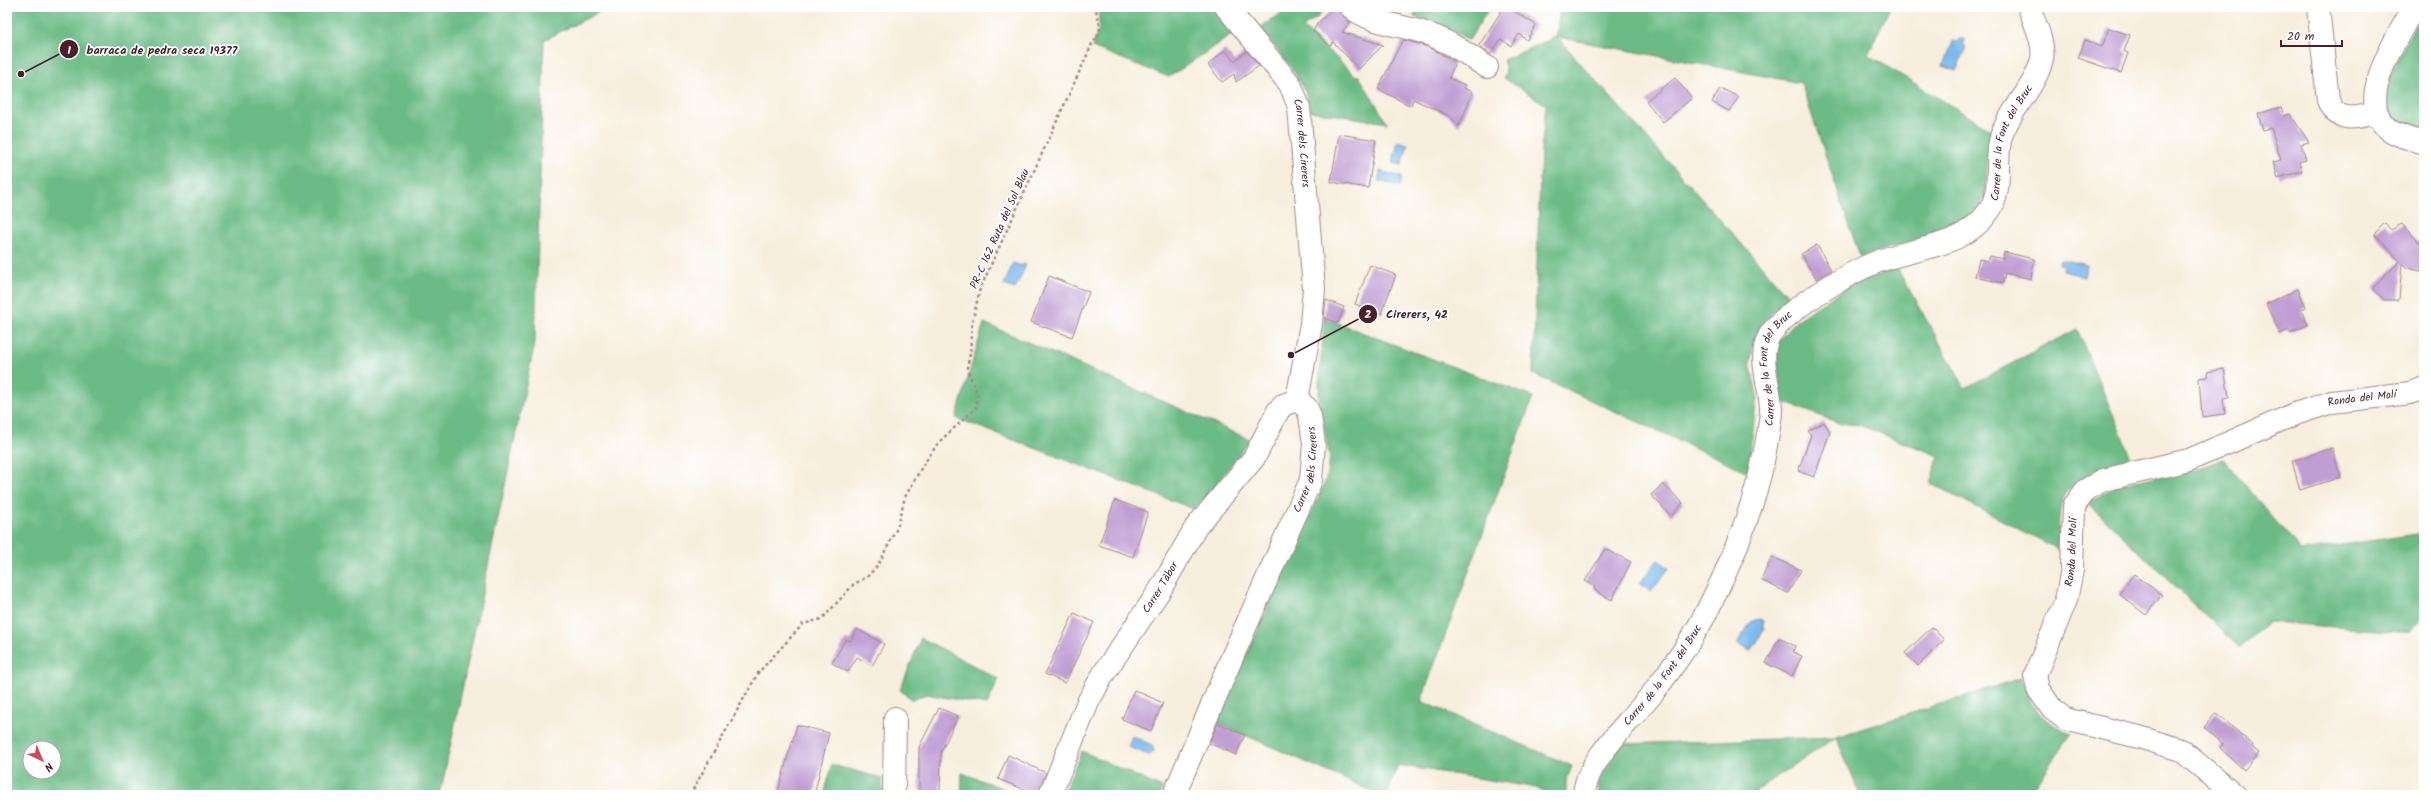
<svg xmlns="http://www.w3.org/2000/svg" width="2431" height="802" font-family="Kalam,sans-serif">
	<style>
		.forest { fill: #6cbb86; stroke: #5b6d58; fill-rule: evenodd }
		.water { fill: #7cb9ee; stroke: #636c8c }
		.building { fill: #bf9ed3 }
		.lines { fill: none; stroke-linecap: round; stroke-linejoin: round }
		.street-casing { stroke: #a08684; stroke-width: 24 }
		.path { stroke: #a08684; stroke-width: 2.5; stroke-dasharray: 3 3; stroke-linecap: butt }
		.street { stroke: #fff; stroke-width: 22 }
		.labels { text-anchor: middle; dominant-baseline: central; stroke-width: 3.5; stroke-linejoin: round; paint-order: stroke }
		.street-label { font-size: 11px; fill: #4a1f2b; stroke: #fff }
		.leader { fill: none; stroke: #4a1f2b; stroke-width: 1.5 }
		.callout-dot { fill: #4a1f2b; stroke: #fff; stroke-width: 1.5 }
		.mark-label { font-size: 12px; text-anchor: middle; font-weight: bold; fill: #fff }
		.callout-label { font-size: 12px; text-anchor: middle; font-weight: bold; fill: #4a1f2b; stroke: #fff; stroke-width: 3.5; stroke-linejoin: round; paint-order: stroke }
	</style>
	<rect width="100%" height="100%" fill="#fff"/>
	<filter id="ink" filterUnits="userSpaceOnUse"><feTurbulence type="fractalNoise" baseFrequency=".025" numOctaves="2"/><feDisplacementMap in="SourceGraphic" scale="8" xChannelSelector="R" yChannelSelector="G"/><feConvolveMatrix kernelMatrix="1 2 1 2 8 2 1 2 1" color-interpolation-filters="sRGB"/></filter>
	<filter id="wash" filterUnits="userSpaceOnUse"><feTurbulence type="fractalNoise" baseFrequency=".012" numOctaves="4" result="noise"/><feDisplacementMap in="SourceGraphic" scale="16" xChannelSelector="R" yChannelSelector="G"/><feGaussianBlur stdDeviation="0.9" result="paint"/><feColorMatrix in="noise" values="0 0 0 0 0 0 0 0 0 0 0 0 0 0 0 0 0 1.4 0 .05"/><feComposite in="paint" operator="in"/></filter>
	<g filter="url(#wash)">
		<rect width="100%" height="100%" fill="#f7eedd"/>
		<!-- forest -->
		<path class="forest" d="M7,7H609L544,40L535,342L440,795H7ZM30,748H54V772H30Z
			M1110,7H1212L1233,34L1169,77L1092,47L1099,29V9Z
			M1291,7H1326L1318,17L1303,27L1356,76H1359L1387,123L1311,111C1302,74 1282,57 1259,28Z
			M1417,7H1490L1469,40L1443,26L1414,17Z
			M1560,7H1890L1868,55L1993,131C1984,152 1989,176 1984,197C1978,226 1886,249 1860,257L1801,83L1557,37L1789,297L1762,324L1754,343L1750,363L1757,396L1748,472L1533,374L1541,150L1546,105L1504,78L1506,70L1503,60L1556,37Z
			M2424,10V131C2411,127 2398,124 2390,112C2375,88 2413,31 2424,10Z
			M1897,268L1965,388L2077,329L2132,460C2105,465 2066,477 2060,509C2058,521 2059,536 2058,549L1930,483L1939,456L1859,425L1839,423L1781,401L1776,346L1784,334L1798,319L1851,285Z
			M1324,318L1533,397L1421,701L1572,766L1566,782V795H1550L1537,788L1398,765L1387,795H1380L1216,722L1325,483L1330,458L1319,399V383Z
			M984,323L1249,439V441L1212,490L1194,509L956,418Z
			M2223,459L2301,551L2424,533V617L2409,631L2400,632L2268,622L2240,648L2089,504C2116,475 2186,477 2223,459Z
			M921,638L999,679L987,705L926,694L912,700L900,690Z
			M2022,678C2029,706 2045,725 2072,733L2028,795H1860L1836,737L1750,795H1598L1599,782L1620,744L1836,737Z
			M1082,751L1162,788L1160,795H1062Z
			M832,765L882,778L883,795H824Z
			M962,773L1020,795H961Z"/>
		<!-- water -->
		<path class="water" d="M1959,39H1964V45L1966,47L1956,71L1943,66L1953,41L1957,42Z
			M1398,141L1408,144L1402,165L1393,163Z
			M1380,171L1402,177L1400,186L1378,181Z
			M2061,259L2087,265L2084,276L2062,271L2063,265L2059,264Z
			M1013,263L1022,266L1023,264L1026,265L1015,289L1004,285Z
			M1658,560L1669,568L1651,592L1640,583Z
			M1760,619L1764,622L1762,627L1765,628L1750,651L1737,643L1752,621Z
			M1132,736L1152,745L1154,752L1149,755L1128,747Z"/>
		<g id="blocks">
			<!-- building -->
			<path class="building" d="M1334,7L1350,22L1342,32L1383,45L1359,69L1333,42L1330,46L1313,31L1317,24Z
				M1504,7H1508L1536,25L1527,40L1519,34L1511,46L1501,39L1491,54L1478,47Z
				M2109,28L2130,35L2124,51L2128,53L2121,73L2078,58L2085,40L2102,47Z
				M1405,40L1431,48L1455,62L1449,78L1465,85L1464,88L1473,92L1459,126L1449,116L1413,99L1411,106L1378,89L1401,43Z
				M1225,50L1234,61L1247,51L1259,66L1236,82L1234,74L1222,82L1208,65Z
				M1675,78L1692,98L1663,122L1646,101Z
				M1720,88L1739,97L1729,111L1712,102Z
				M2281,107L2284,116L2290,114L2309,142L2301,144L2306,160L2299,162L2302,171L2278,178L2273,162L2281,160L2271,128L2263,130L2258,114Z
				M1339,134L1376,140L1368,188L1331,182Z
				M2385,223L2391,230L2402,224L2417,241L2424,243V263L2421,271L2407,268L2402,263L2399,300H2384L2373,288L2400,261L2374,234Z
				M1817,245L1831,270L1816,279L1801,254Z
				M2004,252L2034,259L2031,279L2005,273L2003,283L1975,277L1979,259L1988,261L1990,256L2003,259Z
				M1370,265L1396,275L1381,314L1355,304Z
				M1049,276L1089,292L1072,337L1031,322Z
				M2298,289L2306,307L2301,310L2308,325L2290,333L2288,330L2280,334L2266,304Z
				M1326,300L1344,307L1338,323L1324,318Z
				M2224,369L2229,397L2223,398L2225,414L2202,417L2199,378L2208,377L2207,372Z
				M1824,422L1830,432L1814,477L1798,471L1811,435L1808,431Z
				M2332,448L2341,477L2300,490L2292,461Z
				M1663,484L1683,503L1671,516L1651,495Z
				M1115,500L1148,512L1133,557L1099,545Z
				M1605,549L1631,562L1612,600L1599,593L1594,589L1595,586L1585,581Z
				M1772,557L1801,570L1788,593L1761,580Z
				M2134,574L2162,595L2146,615L2119,594Z
				M1074,613L1094,622L1065,683L1045,674Z
				M1932,627L1944,640L1918,666L1905,653Z
				M857,629L884,644L872,666L857,657L848,672L832,663L846,639L850,641Z
				M1779,638L1795,646L1793,652L1802,656L1792,676L1766,663Z
				M1134,690L1163,703L1151,731L1122,719Z
				M939,708L958,716L941,752L940,791H919V747Z
				M2216,713L2253,745L2252,747L2259,753L2244,770L2220,748L2223,744L2204,727Z
				M1218,723L1245,735L1236,755L1209,743Z
				M797,725L829,733L814,795H796L778,791Z
				M1008,755L1046,773L1038,795L998,779Z"/>
		</g>
	</g>
	<g filter="url(#ink)">
		<use href="#blocks" fill-opacity="0" stroke="#a08684" stroke-width="1"/>
		<g class="lines">
			<!-- street casing -->
			<g class="street-casing">
				<g id="street">
					<path id="s1" d="M1226,7L1290,84L1299,107L1314,289L1311,324L1297,400"/>
					<path d="M1351,7C1371,24 1404,25 1428,34C1449,41 1468,55 1487,67"/>
					<path d="M2318,7L2328,100C2336,123 2357,119 2376,112"/>
					<path d="M2414,7C2399,35 2356,97 2385,126C2395,136 2411,139 2424,143"/>
					<path d="M894,795L895,718"/>
					<path id="s2" d="M1050,795L1088,702L1104,673L1160,590L1196,527L1254,458L1278,411L1283,405L1297,400"/>
					<path id="s3" d="M1174,795L1233,655L1311,480L1314,444L1310,416L1307,408L1297,400"/>
					<path id="s4" d="M1584,795C1585,761 1631,721 1652,694C1673,667 1694,638 1709,607C1736,554 1759,494 1768,434C1769,426 1771,417 1771,410C1771,386 1757,359 1769,336C1784,311 1847,274 1874,263C1913,247 1963,249 1989,211C2005,188 1992,154 2004,129C2014,106 2036,85 2042,59C2045,43 2034,22 2029,7"/>
					<path id="s5" d="M2235,795L2181,750L2139,737L2065,719L2052,709L2038,689L2035,675L2066,600L2072,570L2074,506L2086,490L2103,480L2189,460L2295,414L2332,402L2410,393L2424,388"/>
				</g>
			</g>
			<!-- path -->
			<path class="path" d="M690,795L758,673L803,624L822,619L854,584L867,577L878,565L897,528L905,497L923,465L939,442L976,408L977,394L967,368L970,354L972,323L980,289L1093,42C1104,32 1099,20 1095,7"/>
			<!-- street -->
			<use href="#street" class="street"/>
		</g>
	</g>
	<g class="labels">
		<!-- street labels -->
		<g class="street-label">
			<text stroke="none"><textPath href="#s1" startOffset="161">Carrer dels Cirerers</textPath></text>
			<text stroke="none"><textPath href="#s4" startOffset="842">Carrer de la Font del Bruc</textPath></text>
			<text transform="translate(1000 229) rotate(-66)">PR-C 162 Ruta del Sol Blau</text>
			<text stroke="none"><textPath href="#s4" startOffset="481">Carrer de la Font del Bruc</textPath></text>
			<text stroke="none"><textPath href="#s5" startOffset="734">Ronda del Molí</textPath></text>
			<text stroke="none"><textPath href="#s3" startOffset="353">Carrer dels Cirerers</textPath></text>
			<text stroke="none"><textPath href="#s5" startOffset="375">Ronda del Molí</textPath></text>
			<text stroke="none"><textPath href="#s2" startOffset="236">Carrer Tàbor</textPath></text>
			<text stroke="none"><textPath href="#s4" startOffset="145">Carrer de la Font del Bruc</textPath></text>
		</g>
	</g>
	<!-- callouts -->
	<path class="leader" d="M21 74L69 49M1291 355L1368 314"/>
	<g class="callout-dot">
		<circle cx="21" cy="74" r="4"/>
		<circle cx="1291" cy="355" r="4"/>
		<circle cx="69" cy="49" r="10"/>
		<circle cx="1368" cy="314" r="10"/>
	</g>
	<g class="mark-label">
		<text x="69" y="54">1</text>
		<text x="1368" y="318">2</text>
	</g>
	<g class="callout-label">
		<text x="162" y="54">barraca de pedra seca 19377</text>
		<text x="1417" y="318">Cirerers, 42</text>
	</g>
	<!-- margin -->
	<rect width="2431" height="802" fill="none" stroke="#fff" stroke-width="24"/>
	<!-- north arrow -->
	<g transform="translate(42 760) rotate(136)"><circle r="19" fill="#ffffff" stroke="#b7a5aa"/>
	<path d="M0-3L7 15L0 10L-7 15Z" fill="#d1495b"/>
	<text y="-6" font-size="11" font-weight="bold" text-anchor="middle" fill="#4a1f2b">N</text>
	</g>
	<!-- scale -->
	<path d="M2281 40v6h61v-6" fill="none" stroke="#4a1f2b" stroke-width="2"/>
	<text x="2287" y="40" font-size="12" fill="#4a1f2b" stroke="#ffffff" stroke-width="3" paint-order="stroke">20 m</text>
</svg>
